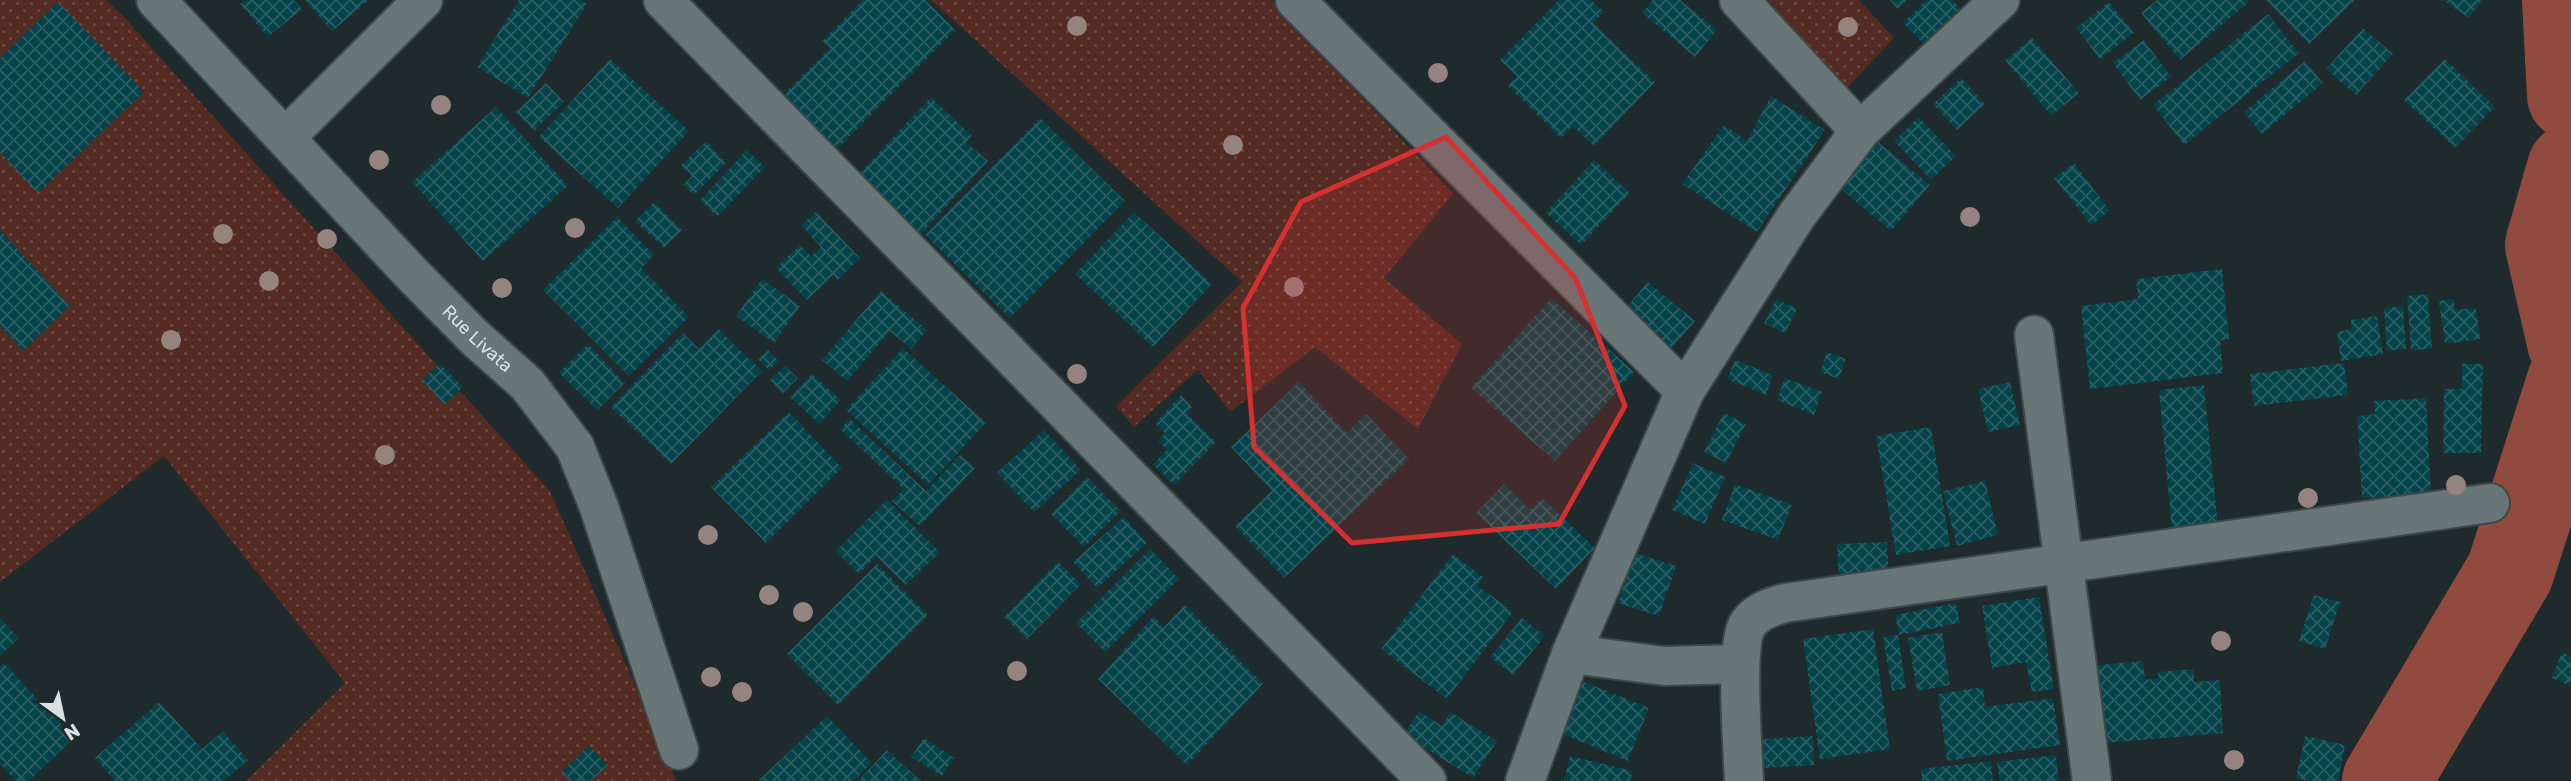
<svg xmlns="http://www.w3.org/2000/svg" width="2571" height="781" font-family="Rubik,sans-serif">
	<style>
		.grass { fill: url(#grass-dots) }
		.lines { fill: none; stroke-linecap: round; stroke-linejoin: round }
		.river { stroke: #914b3e; stroke-width: 88 }
		.building { fill: url(#building-cross-hatch) }
		.minor-casing { stroke: #3e4849; stroke-width: 42 }
		.minor { stroke: #697678; stroke-width: 38 }
		.tree { fill: #95837f }
		.marked { fill: #d63131; fill-opacity: 0.2; stroke: #d63131; stroke-width: 5; stroke-linejoin: round }
		.labels { text-anchor: middle; dominant-baseline: central; stroke-width: 7; stroke-linejoin: round; paint-order: stroke }
		.street-label { font-size: 18px; fill: #d9e0e1; stroke: #1e2a2b }
	</style>
	<defs>
		<pattern id="grass-dots" width="8" height="8" patternUnits="userSpaceOnUse" patternTransform="scale(1.75)"><rect width="8" height="8" fill="#532b23"/><path d="M2 2h.1M6 6h.1" fill="none" stroke="#6b4943" stroke-width="1.8" stroke-linecap="round"/></pattern>
		<pattern id="building-cross-hatch" width="8" height="8" patternUnits="userSpaceOnUse" patternTransform="scale(1.75)"><rect width="8" height="8" fill="#044349"/><path d="M0 0l8 8M0 8l8-8" fill="none" stroke="#285e63"/></pattern>
	</defs>
	<rect width="100%" height="100%" fill="#1e2a2b"/>
	<!-- grass -->
	<path class="grass" d="M0,0H106L123,16L550,491L677,781H246L345,683L164,456L0,582Z
		M931,0H1271L1453,194L1384,278L1462,344L1418,429L1315,347L1230,412L1198,370L1134,427L1116,406L1242,282Z
		M1751,0H1859L1894,38L1846,89Z"/>
	<g class="lines">
		<!-- river -->
		<path class="river" d="M2566,0L2571,96
			M2571,168L2549,245L2571,342
			M2386,781L2510,572L2571,381"/>
	</g>
	<!-- building -->
	<path class="building" d="M246,0H294L302,9L268,37L240,4Z
		M305,0H369L332,31Z
		M519,0H581L587,4L528,98L477,67Z
		M863,0H925L955,30L831,155L777,101L830,48L822,41Z
		M1559,0H1591L1604,12L1593,23L1655,82L1594,146L1572,126L1561,138L1508,86L1517,76L1500,60Z
		M1653,0H1680L1717,30L1695,57L1642,13Z
		M1890,0H1907L1898,9Z
		M1926,0H1952L1961,9L1925,45L1903,23Z
		M2157,0H2248L2249,2L2180,60L2141,13Z
		M2266,0H2355L2309,44Z
		M2443,0H2482L2469,18Z
		M58,2L144,92L38,193L0,153V58Z
		M2109,2L2134,33L2100,59L2076,28Z
		M2268,14L2299,53L2184,145L2153,105Z
		M2363,28L2393,54L2356,95L2326,69Z
		M2032,38L2079,93L2051,116L2005,60Z
		M2144,40L2171,77L2140,100L2113,63Z
		M610,59L689,131L618,208L539,137Z
		M2445,59L2495,107L2455,148L2404,100Z
		M2305,61L2323,83L2262,134L2244,112Z
		M1961,78L1985,104L1957,130L1933,104Z
		M546,83L564,102L534,131L516,112Z
		M1771,96L1825,130L1757,232L1682,184L1724,125L1747,141Z
		M931,97L972,136L966,142L988,161L920,235L857,176Z
		M496,107L568,186L483,261L412,182Z
		M1919,117L1956,156L1931,180L1894,141Z
		M1040,118L1125,201L1010,318L925,235Z
		M706,141L726,163L694,195L683,185L692,176L681,165Z
		M1878,142L1930,185L1891,231L1840,188Z
		M747,150L765,167L717,217L700,200Z
		M1594,160L1630,193L1581,245L1546,213Z
		M2074,163L2110,211L2091,225L2054,178Z
		M654,202L682,230L664,248L635,221Z
		M816,212L860,258L838,280L833,275L807,300L776,268L800,245L811,256L821,247L801,225Z
		M1134,212L1212,284L1153,347L1075,274Z
		M617,217L654,255L641,268L689,317L629,376L543,290Z
		M0,230L70,306L23,351L0,326Z
		M2222,269L2229,339L2220,341L2223,373L2090,389L2081,306L2138,299L2136,279Z
		M762,279L800,306L774,343L736,316Z
		M1648,282L1695,321L1671,349L1625,309Z
		M881,291L927,330L911,349L890,331L847,381L822,360Z
		M2428,294L2432,349L2411,350L2407,296Z
		M1551,298L1634,372L1555,461L1471,388Z
		M1776,299L1797,309L1785,333L1764,323Z
		M2454,299L2455,310L2476,308L2480,339L2445,344L2439,301Z
		M2403,306L2406,349L2387,351L2384,308Z
		M2377,316L2383,354L2341,361L2337,332L2352,329L2351,320Z
		M718,329L762,371L671,464L611,407L683,333L699,349Z
		M588,344L625,383L597,410L559,373Z
		M903,348L986,423L928,485L846,410Z
		M768,350L779,361L769,370L758,359Z
		M1827,352L1846,359L1839,379L1820,372Z
		M1735,360L1773,375L1766,395L1727,379Z
		M2344,363L2348,395L2254,406L2250,374Z
		M440,364L463,387L445,405L422,380Z
		M2462,364H2483L2481,453H2443L2444,389H2462Z
		M785,366L798,378L782,394L770,380Z
		M812,374L841,400L819,424L790,397Z
		M1785,378L1822,392L1814,415L1777,400Z
		M1299,382L1347,433L1366,414L1409,459L1284,578L1235,526L1272,491L1231,447Z
		M2010,382L2020,425L1988,432L1978,389Z
		M2204,385L2218,527L2172,531L2159,390Z
		M1181,395L1192,407L1186,413L1216,442L1174,485L1153,464L1167,450L1158,441L1165,433L1155,423Z
		M2426,398L2431,494L2362,498L2357,416L2375,414L2374,401Z
		M789,412L842,468L766,543L711,487Z
		M1724,413L1746,424L1726,463L1704,452Z
		M850,419L926,491L960,455L975,468L920,526L892,501L904,489L840,429Z
		M1931,427L1950,546L1896,555L1876,436Z
		M1044,430L1081,470L1034,512L997,473Z
		M1693,463L1725,477L1705,524L1672,510Z
		M1087,477L1121,511L1084,547L1051,514Z
		M1985,481L1998,535L1957,546L1943,491Z
		M1504,484L1530,510L1542,498L1595,548L1556,589L1476,513Z
		M1735,484L1792,505L1778,540L1722,520Z
		M887,500L940,552L906,585L876,556L859,574L836,551Z
		M1124,517L1147,543L1097,588L1073,562Z
		M1887,542L1889,577L1839,580L1837,544Z
		M1150,549L1179,579L1105,652L1076,623Z
		M1635,553L1676,566L1659,616L1618,603Z
		M1453,554L1484,578L1477,585L1513,612L1447,699L1381,649Z
		M1058,562L1081,584L1027,639L1004,617Z
		M877,564L928,615L838,705L787,654Z
		M2314,595L2340,602L2325,649L2299,641Z
		M2039,597L2054,689L2032,692L2026,662L1992,668L1982,606Z
		M1956,603L1960,623L1899,635L1895,615Z
		M1185,605L1263,684L1187,765L1098,679L1154,616L1163,628Z
		M0,618L19,638L0,656Z
		M1522,618L1545,636L1513,675L1490,657Z
		M1873,629L1890,749L1820,759L1803,639Z
		M1942,632L1950,685L1917,691L1908,638Z
		M1898,635L1906,688L1892,691L1883,637Z
		M2562,652L2571,656V686L2552,678Z
		M2143,661L2145,680L2158,678V672L2194,669V682L2220,680L2223,733L2093,744L2088,666Z
		M4,663L74,738L29,781H16L0,764V667Z
		M1579,680L1649,708L1628,761L1557,732Z
		M1983,687L1985,707L2053,698L2060,745L1947,761L1938,694Z
		M159,702L202,749L223,731L248,760L224,781H115L95,758Z
		M1419,711L1442,726L1450,712L1497,741L1473,778L1404,735Z
		M827,716L872,763L853,781H758Z
		M1813,736L1814,765L1763,768L1762,739Z
		M2305,736L2345,745L2338,781H2310L2296,778Z
		M924,738L954,758L942,776L911,757Z
		M589,746L608,765L591,781H570L561,772Z
		M887,750L921,781H858Z
		M2056,755L2059,781H2000L1997,762Z
		M1570,756L1633,771L1630,781H1564Z
		M1991,761L1993,781H1922L1921,769Z"/>
	<g class="lines">
		<!-- minor casing -->
		<g class="minor-casing">
			<g id="minor">
				<path id="s1" d="M156,0L410,272L474,337L527,384L575,447L599,507L679,750"/>
				<path d="M663,0L1427,781"/>
				<path d="M1295,0L1685,391"/>
				<path d="M1739,0L1860,131"/>
				<path d="M286,137L423,0"/>
				<path d="M2034,335L2092,781"/>
				<path d="M1571,654L1664,666L1740,664"/>
				<path d="M1525,781L1571,654L1685,391L1797,215L1860,131L2000,0"/>
				<path d="M1744,781C1743,751 1734,645 1748,624C1757,611 1771,607 1785,603L2490,503"/>
			</g>
		</g>
		<!-- minor -->
		<use href="#minor" class="minor"/>
	</g>
	<!-- trees -->
	<g class="tree">
		<circle cx="1077" cy="26" r="10"/>
		<circle cx="1848" cy="27" r="10"/>
		<circle cx="1438" cy="73" r="10"/>
		<circle cx="441" cy="105" r="10"/>
		<circle cx="1233" cy="145" r="10"/>
		<circle cx="379" cy="160" r="10"/>
		<circle cx="1970" cy="217" r="10"/>
		<circle cx="575" cy="228" r="10"/>
		<circle cx="223" cy="234" r="10"/>
		<circle cx="327" cy="239" r="10"/>
		<circle cx="269" cy="281" r="10"/>
		<circle cx="1294" cy="287" r="10"/>
		<circle cx="502" cy="288" r="10"/>
		<circle cx="171" cy="340" r="10"/>
		<circle cx="1077" cy="374" r="10"/>
		<circle cx="385" cy="455" r="10"/>
		<circle cx="2456" cy="485" r="10"/>
		<circle cx="2308" cy="498" r="10"/>
		<circle cx="708" cy="535" r="10"/>
		<circle cx="769" cy="595" r="10"/>
		<circle cx="803" cy="612" r="10"/>
		<circle cx="2221" cy="641" r="10"/>
		<circle cx="1017" cy="671" r="10"/>
		<circle cx="711" cy="677" r="10"/>
		<circle cx="742" cy="692" r="10"/>
		<circle cx="2234" cy="760" r="10"/>
	</g>
	<!-- marked area -->
	<path class="marked" d="M1446,137L1576,279L1625,406L1559,524L1352,543L1254,447L1243,308L1301,202Z"/>
	<g class="labels">
		<!-- street labels -->
		<g class="street-label">
			<text stroke="none"><textPath href="#s1" startOffset="467">Rue Livata</textPath></text>
		</g>
	</g>
	<!-- north arrow -->
	<g transform="translate(63 718) rotate(147)" stroke="#1e2a2b" stroke-width="5" paint-order="stroke">
	<path d="M0-5L12 26L0 18L-12 26Z" fill="#d9e0e1"/>
	<text y="-10" font-size="19" font-weight="bold" text-anchor="middle" fill="#d9e0e1">N</text>
	</g>
</svg>
